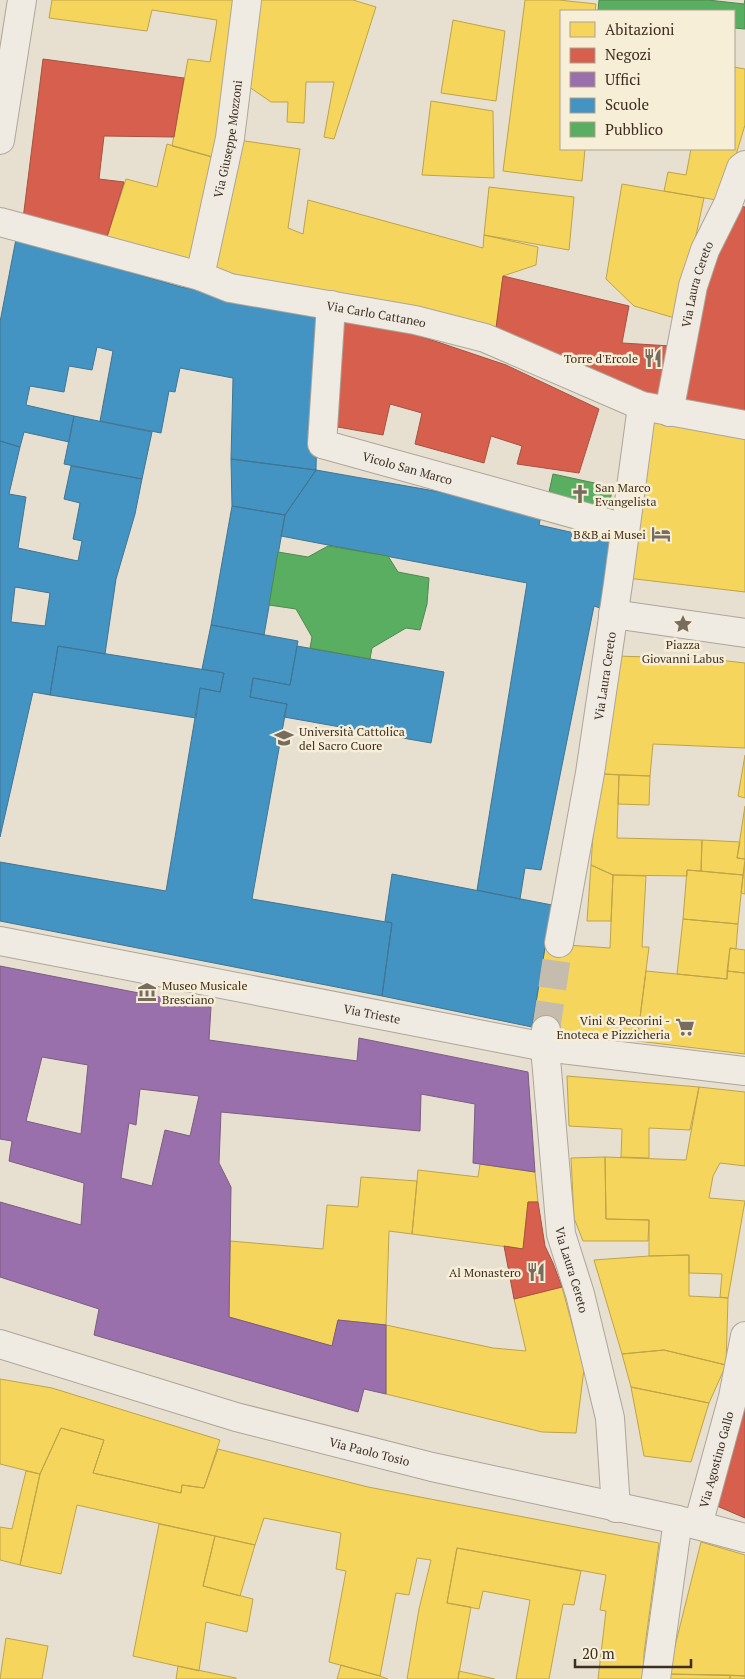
<svg xmlns="http://www.w3.org/2000/svg" width="745" height="1679" font-family="'PT Serif',serif">
	<style>
		.homes { fill: #f6d55c; stroke: #bea34a }
		.shops { fill: #d6604d; stroke: #a85140 }
		.offices { fill: #9970ab; stroke: #7d5c81; fill-rule: evenodd }
		.schools { fill: #4393c3; stroke: #417592; fill-rule: evenodd }
		.public { fill: #5aae61; stroke: #51884e }
		.lines { fill: none; stroke-linecap: round; stroke-linejoin: round }
		.street-tunnel { stroke: #c5bcae; stroke-width: 28; stroke-dasharray: 28 14; stroke-linecap: butt }
		.street-casing { stroke: #ada599; stroke-width: 30 }
		.street { stroke: #efebe3; stroke-width: 28 }
		.labels { text-anchor: middle; dominant-baseline: central; stroke-width: 5; stroke-linejoin: round; paint-order: stroke }
		.street-label { font-size: 12px; fill: #3d2e20; stroke: #f7eed8 }
		.poi-label { font-size: 12px; fill: #3d2e20; stroke: #f7eed8; text-anchor: end }
	</style>
	<rect width="100%" height="100%" fill="#e7e0d1"/>
	<!-- homes -->
	<path class="homes" d="M52,0H239L215,158L172,146L188,59L210,62L217,20L152,10L147,31L49,18Z
		M257,0H353L376,7L334,139L324,137L334,82H306L304,123L287,122L288,102H271L242,82Z
		M525,0H559L596,4L595,11H561V149H585L582,181L503,171Z
		M453,20L505,31L496,101L441,93Z
		M734,67L745,69V125L722,201L664,191L668,172L686,175L691,149H734Z
		M431,101L493,111L494,178L422,175Z
		M238,140L300,149L288,228L303,234L308,200L483,248L484,235L538,247L536,265L503,276L496,328L208,273Z
		M167,144L220,159L195,268L107,237L126,179L157,187Z
		M622,184L704,198L678,319L634,306L606,279Z
		M489,187L574,197L569,250L484,235Z
		M654,418L745,431V592L627,578Z
		M617,656L710,659L745,663V748L653,744L650,776L603,774Z
		M745,755V798L738,796Z
		M598,759L603,774L619,775L617,838L702,840L701,871L687,870V876L613,875L591,865Z
		M619,775L650,776L649,805L618,804Z
		M745,806V859L737,858Z
		M702,840L740,842L737,858L745,859L743,875L701,871Z
		M745,862V894L741,893Z
		M591,865L613,875L611,921H587Z
		M687,870L743,875L738,924L683,919Z
		M613,875L646,876L642,947H649L637,1041L546,1030L532,1027L546,941L566,945L610,948Z
		M683,919L738,924L736,949L730,948L727,979L677,974Z
		M730,948L745,950V973L727,971Z
		M646,971L727,979V971L745,973V1054L637,1041Z
		M567,1076L699,1087L690,1130L649,1128V1158L621,1157L622,1129L569,1126Z
		M699,1087L745,1092V1166L720,1163L713,1176L709,1198L745,1201L728,1298L720,1297L722,1274L689,1273V1255L649,1256V1220L606,1219L605,1157L686,1160Z
		M605,1157L606,1219L649,1220L648,1241H583L574,1218L571,1158Z
		M480,1164L535,1172L538,1202H528L523,1249L412,1234L418,1170L478,1177Z
		M361,1177L417,1181L412,1234L389,1231L386,1325L338,1320L332,1346L229,1317L230,1241L323,1249L327,1205L358,1207Z
		M689,1255V1296L728,1298L726,1365L664,1350L622,1354L594,1260L649,1256Z
		M562,1287L584,1369L576,1433L542,1432L386,1394V1325L493,1348L526,1351L514,1299Z
		M664,1350L726,1365L709,1403L631,1387L622,1354Z
		M0,1379L52,1388L220,1440L204,1488L182,1485L181,1493L93,1473L104,1440L61,1428L40,1474L0,1464Z
		M631,1387L709,1403L691,1462L644,1456Z
		M61,1428L104,1440L93,1473L181,1493L182,1485L204,1488L218,1449L368,1487L659,1543L644,1653L643,1679H598L606,1611L600,1610L606,1575L457,1548L447,1603L471,1607L458,1679H407L419,1609L431,1560L417,1558L409,1595L396,1593L380,1676L329,1662L346,1571L336,1569L341,1533L264,1518L255,1545L77,1505L61,1574L20,1565L40,1474Z
		M26,1471L40,1474L20,1565L0,1560V1527L12,1529Z
		M159,1524L215,1536L203,1586L253,1599L247,1632L206,1622L199,1671L133,1656Z
		M215,1536L255,1545L240,1596L203,1586Z
		M701,1542L745,1555V1676L668,1674Z
		M457,1548L581,1571L574,1605L563,1604L549,1679H516L530,1600L483,1591L479,1609L447,1603Z
		M6,1638L48,1646L42,1679H0Z
		M341,1665L380,1676L388,1679H337Z
		M178,1666L236,1678V1679H176Z
		M459,1671L495,1679H458Z
		M668,1674L730,1675V1679H668Z
		M730,1675L745,1676V1679H730Z"/>
	<!-- shops -->
	<path class="shops" d="M43,59L184,78L174,137L104,136L99,179L124,182L107,237L23,219Z
		M737,206L745,207V413L681,401L703,294L727,221Z
		M503,276L629,306L622,343L671,346L665,404L496,328Z
		M339,319L387,325L506,365L599,409L579,473L517,464L522,446L491,436L484,463L415,444L422,413L390,404L383,435L332,426Z
		M528,1202H538L545,1246L553,1263L562,1287L514,1299L504,1246L523,1249Z
		M745,1408V1518L717,1506Z"/>
	<!-- offices -->
	<path class="offices" d="M0,966L211,1007L209,1040L357,1061L359,1038L528,1072L535,1172L473,1163L475,1104L421,1094L420,1131L221,1112L219,1163L231,1187L229,1317L332,1346L338,1320L386,1325V1394L364,1389L358,1412L94,1335L99,1309L0,1277V1202L81,1225L84,1183L9,1161L12,1141L0,1139ZM42,1057L88,1065L81,1134L26,1121ZM140,1089L199,1096L190,1136L165,1130L152,1186L121,1178L129,1123L136,1125Z"/>
	<!-- schools -->
	<path class="schools" d="M16,239L181,287L319,313L316,470L231,459L233,378L180,368L175,392L169,391L161,433L100,421L113,351L97,347L92,370L69,366L64,392L30,386L26,405L74,416L69,442L24,432L20,447L0,441V322Z
		M74,416L152,432L142,479L64,464Z
		M0,441L20,447L9,494L26,497L18,548L78,561L82,541L73,539L80,503L64,499L71,466L142,479L135,514L116,579L105,654L58,646L50,695L33,692L0,837ZM15,587L50,593L45,626L11,622Z
		M231,459L316,470L285,515L232,506Z
		M316,470L542,510L539,525L610,541L600,608L594,606L541,870L525,868L520,899L477,890L527,583L281,536L285,515Z
		M232,506L285,515L264,635L211,625Z
		M211,625L298,641L290,685L253,678L250,697L287,704L252,899L392,923L382,996L0,921V862L166,891L200,688L220,692L224,673L202,669Z
		M58,646L224,673L220,692L200,688L196,718L50,695Z
		M297,646L444,672L431,743L284,717L287,704L250,697L253,678L290,685Z
		M392,874L552,905L532,1027L382,996L392,923L385,921Z"/>
	<!-- public -->
	<path class="public" d="M599,0H708L744,4L745,0V29L734,28V11H598Z
		M553,474L613,487L607,513L547,501Z
		M328,546L388,556L398,572L429,578L427,604L420,630L406,628L372,648L370,659L310,648L312,637L296,609L269,605L278,552L308,557Z"/>
	<g class="lines">
		<!-- street-tunnel -->
		<path class="street-tunnel" d="M546,1030L559,943"/>
		<!-- street casing -->
		<g class="street-casing">
			<g id="street">
				<path d="M0,140L22,0"/>
				<path id="s1" d="M0,222L200,276L230,288L415,320L485,338L642,406L745,425"/>
				<path id="s2" d="M200,276L230,138L247,0"/>
				<path id="s3" d="M331,305L322,444L625,528"/>
				<path id="s4" d="M669,412L693,286L705,250L728,204L741,168L745,165"/>
				<path d="M613,614L745,633"/>
				<path id="s5" d="M0,941L545,1047L745,1071"/>
				<path id="s6" d="M559,943L590,773L618,584L642,406"/>
				<path id="s7" d="M546,1030L545,1047L561,1234L580,1294L610,1418L616,1508"/>
				<path id="s8" d="M0,1344L236,1417L432,1467L678,1520L745,1538"/>
				<path id="s9" d="M698,1525L733,1397L745,1336"/>
				<path d="M656,1679L678,1520"/>
			</g>
		</g>
		<!-- street -->
		<use href="#street" class="street"/>
	</g>
	<!-- icons -->
	<defs>
		<g id="restaurant-bare" transform="scale(1.5)"><path d="M-5-6h1v4h1v-4h1v4h1v-4h1v5L-1.5 .5V6h-2V.5L-5-1ZM5-6V6H3V1.5H1.5Q1.5-4 5-6Z" fill="#786c5e" stroke="#f7eed8" stroke-width="2.5" paint-order="stroke"/></g>
		<g id="church-bare" transform="scale(1.5)"><path d="M-1.2-6h2.4v3.5h3.3v2.4h-3.3V6h-2.4V-.1h-3.3v-2.4h3.3Z" fill="#786c5e" stroke="#f7eed8" stroke-width="2.5" paint-order="stroke"/></g>
		<g id="hotel-bare" transform="scale(1.5)"><path d="M-6-4.5h1.5V1H6V5H4.5V3h-9V5H-6ZM-4 0a1.8 1.8 0 1 1 3.6 0ZM.5 0V-2.5h3Q6-2.5 6 0Z" fill="#786c5e" stroke="#f7eed8" stroke-width="2.5" paint-order="stroke"/></g>
		<g id="sight-bare" transform="scale(1.5)"><path d="M0-6L1.8-2.2L6-1.7L2.9 1.2L3.7 5.4L0 3.3L-3.7 5.4L-2.9 1.2L-6-1.7L-1.8-2.2Z" fill="#786c5e" stroke="#f7eed8" stroke-width="2.5" paint-order="stroke"/></g>
		<g id="university-bare" transform="scale(1.5)"><path d="M0-5L7-2L0 1L-7-2ZM-4 1L0 2.5L4 1V4Q0 6-4 4Z" fill="#786c5e" stroke="#f7eed8" stroke-width="2.5" paint-order="stroke"/></g>
		<g id="museum-bare" transform="scale(1.5)"><path d="M0-6L6-3V-2H-6V-3ZM-5-1h2V3h-2ZM-1-1h2V3h-2ZM3-1h2V3H3ZM-6 4H6V6H-6Z" fill="#786c5e" stroke="#f7eed8" stroke-width="2.5" paint-order="stroke"/></g>
		<g id="supermarket-bare" transform="scale(1.5)"><path d="M-6-5.5h2.5l.6 2H6L4.5 2H-2.5L-4.4-4H-6ZM-1.5 3.2a1.3 1.3 0 1 0 .1 0ZM3 3.2a1.3 1.3 0 1 0 .1 0Z" fill="#786c5e" stroke="#f7eed8" stroke-width="2.5" paint-order="stroke"/></g>
	</defs>
	<g fill-rule="evenodd">
		<use href="#restaurant-bare" x="653" y="358"/>
		<use href="#church-bare" x="580" y="494"/>
		<use href="#hotel-bare" x="661" y="534"/>
		<use href="#sight-bare" x="683" y="624"/>
		<use href="#university-bare" x="284" y="738"/>
		<use href="#museum-bare" x="147" y="992"/>
		<use href="#supermarket-bare" x="685" y="1027"/>
		<use href="#restaurant-bare" x="536" y="1272"/>
	</g>
	<g class="labels">
		<!-- street labels -->
		<g class="street-label">
			<text stroke="none"><textPath href="#s2" startOffset="140">Via Giuseppe Mozzoni</textPath></text>
			<text stroke="none"><textPath href="#s4" startOffset="131">Via Laura Cereto</textPath></text>
			<text stroke="none"><textPath href="#s1" startOffset="388">Via Carlo Cattaneo</textPath></text>
			<text stroke="none"><textPath href="#s3" startOffset="228">Vicolo San Marco</textPath></text>
			<text stroke="none"><textPath href="#s6" startOffset="271">Via Laura Cereto</textPath></text>
			<text stroke="none"><textPath href="#s5" startOffset="379">Via Trieste</textPath></text>
			<text stroke="none"><textPath href="#s7" startOffset="242">Via Laura Cereto</textPath></text>
			<text stroke="none"><textPath href="#s8" startOffset="385">Via Paolo Tosio</textPath></text>
			<text stroke="none"><textPath href="#s9" startOffset="68">Via Agostino Gallo</textPath></text>
		</g>
		<!-- poi labels -->
		<g class="poi-label">
			<text x="638" y="358">Torre d'Ercole</text>
			<text x="595" y="487" text-anchor="start">San Marco<tspan x="595" dy="14">Evangelista</tspan></text>
			<text x="646" y="534">B&amp;B ai Musei</text>
			<text x="683" y="644" text-anchor="middle">Piazza<tspan x="683" dy="14">Giovanni Labus</tspan></text>
			<text x="299" y="731" text-anchor="start">Università Cattolica<tspan x="299" dy="14">del Sacro Cuore</tspan></text>
			<text x="162" y="985" text-anchor="start">Museo Musicale<tspan x="162" dy="14">Bresciano</tspan></text>
			<text x="670" y="1020">Vini &amp; Pecorini -<tspan x="670" dy="14">Enoteca e Pizzicheria</tspan></text>
			<text x="521" y="1272">Al Monastero</text>
		</g>
	</g>
	<!-- legend -->
	<rect x="560" y="10" width="175" height="140" fill="#f7eed8" stroke="#ada18e"/>
	<rect x="570" y="22" width="25" height="15" fill="#f6d55c" stroke="#ada18e"/>
	<text x="605" y="35" font-size="15" fill="#3d2e20">Abitazioni</text>
	<rect x="570" y="48" width="25" height="15" fill="#d6604d" stroke="#ada18e"/>
	<text x="605" y="60" font-size="15" fill="#3d2e20">Negozi</text>
	<rect x="570" y="72" width="25" height="15" fill="#9970ab" stroke="#ada18e"/>
	<text x="605" y="85" font-size="15" fill="#3d2e20">Uffici</text>
	<rect x="570" y="98" width="25" height="15" fill="#4393c3" stroke="#ada18e"/>
	<text x="605" y="110" font-size="15" fill="#3d2e20">Scuole</text>
	<rect x="570" y="122" width="25" height="15" fill="#5aae61" stroke="#ada18e"/>
	<text x="605" y="135" font-size="15" fill="#3d2e20">Pubblico</text>
	<!-- scale -->
	<path d="M575 1659v8h116v-8" fill="none" stroke="#3d2e20" stroke-width="2.5"/>
	<text x="582" y="1659" font-size="15" fill="#3d2e20" stroke="#f7eed8" stroke-width="4" paint-order="stroke">20 m</text>
</svg>
